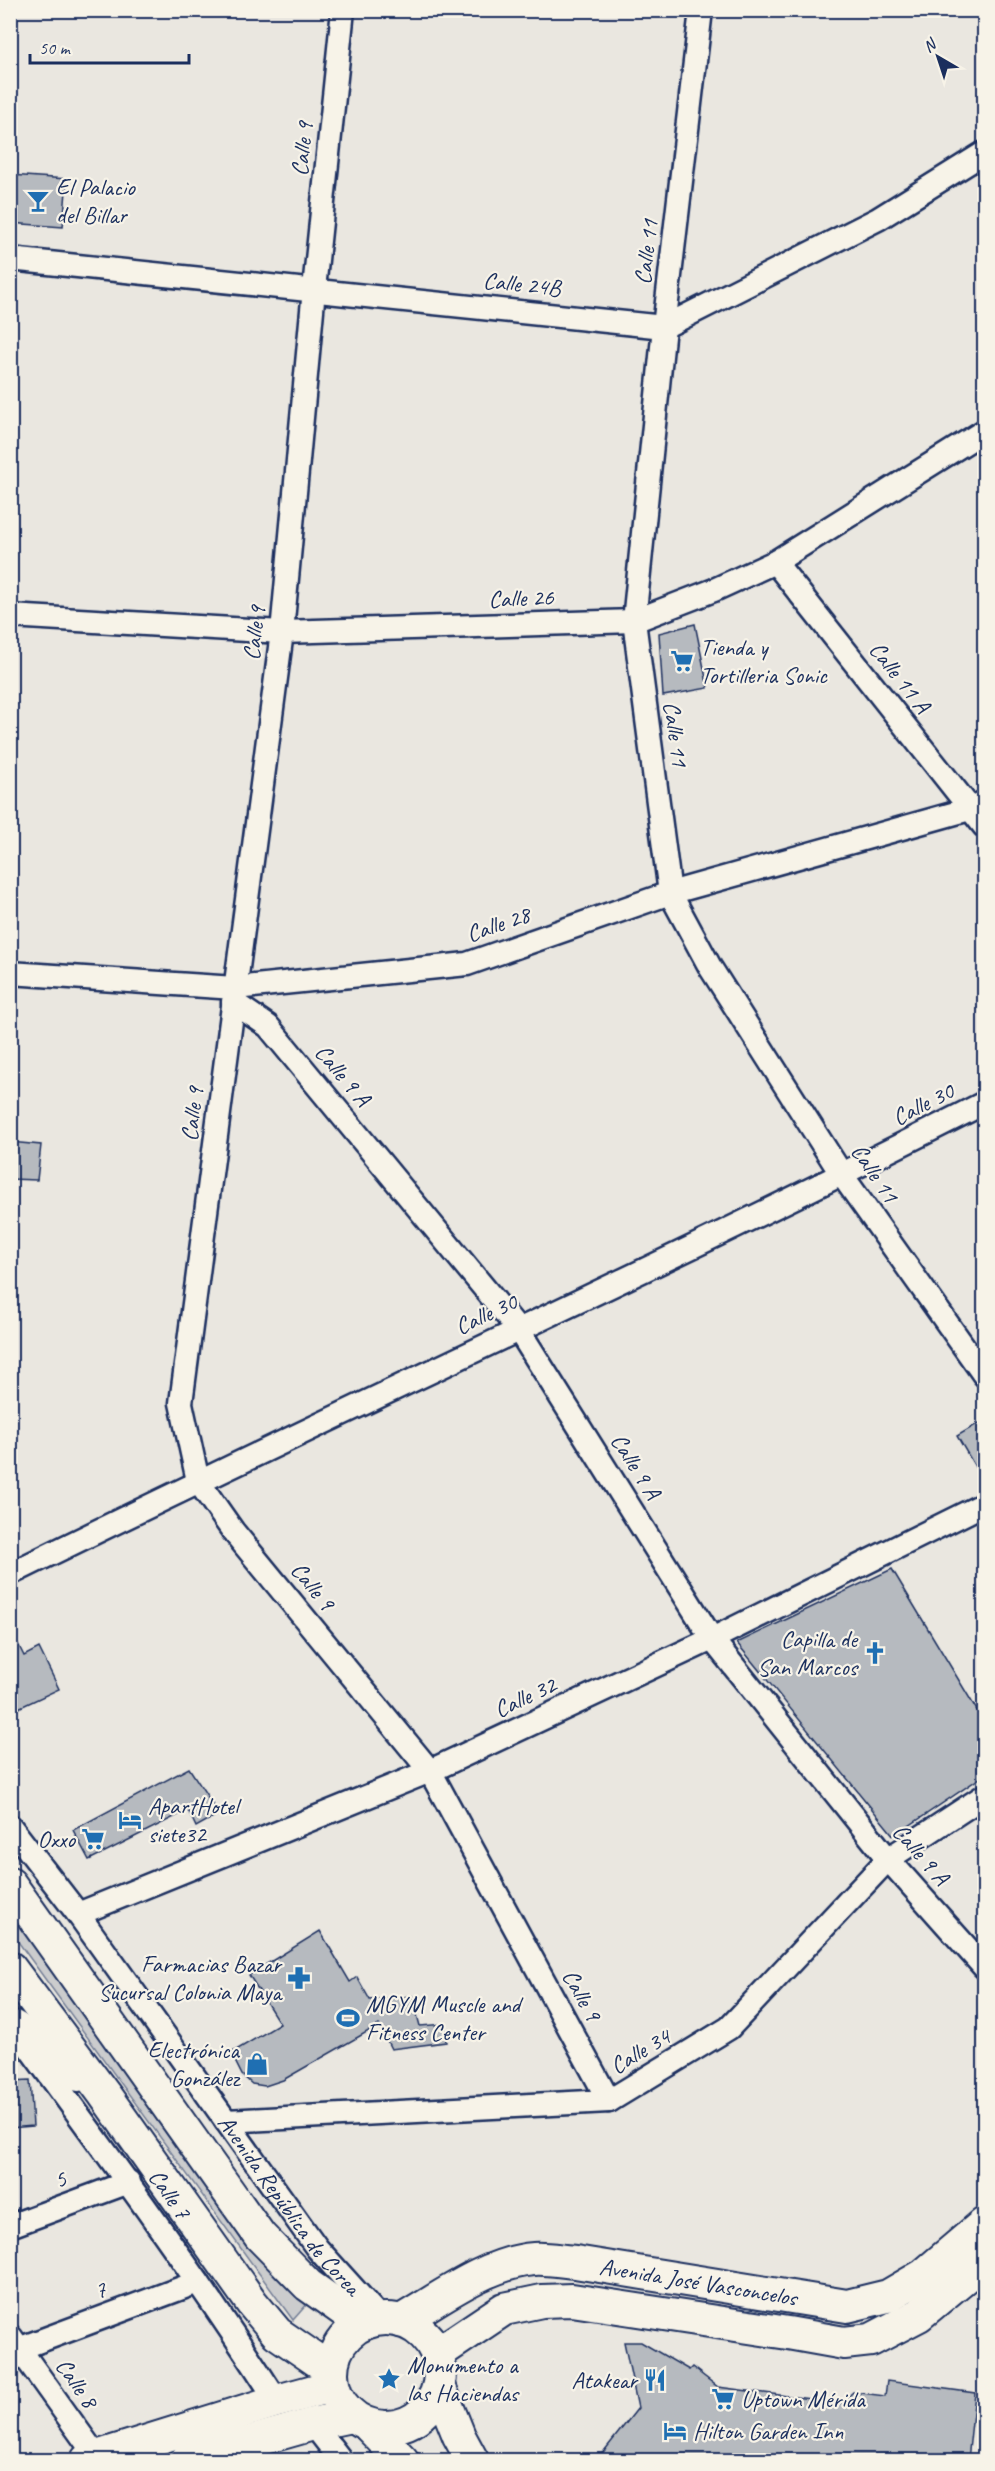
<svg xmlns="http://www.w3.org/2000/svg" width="995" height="2471" font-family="Caveat,sans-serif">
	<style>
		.green { fill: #cbcccd; stroke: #737e96; stroke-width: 1.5 }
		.building { fill: #b6babf; stroke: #1b2f5e; stroke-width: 1.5 }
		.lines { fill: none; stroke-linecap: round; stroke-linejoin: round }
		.street-casing { stroke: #1b2f5e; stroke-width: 27 }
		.secondary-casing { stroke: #1b2f5e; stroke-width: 36 }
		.street { stroke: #f7f3e8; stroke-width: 22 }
		.secondary { stroke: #f7f3e8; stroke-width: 32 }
		.labels { text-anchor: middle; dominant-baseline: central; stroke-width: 4.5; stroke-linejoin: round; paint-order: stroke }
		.street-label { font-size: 24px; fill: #1b2f5e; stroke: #f7f3e8 }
		.poi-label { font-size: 24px; fill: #1b2f5e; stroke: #f7f3e8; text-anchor: start }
	</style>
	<rect width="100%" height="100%" fill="#eae7e0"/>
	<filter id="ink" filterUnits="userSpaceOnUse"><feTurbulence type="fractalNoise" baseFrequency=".0167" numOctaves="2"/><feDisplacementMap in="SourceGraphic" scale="12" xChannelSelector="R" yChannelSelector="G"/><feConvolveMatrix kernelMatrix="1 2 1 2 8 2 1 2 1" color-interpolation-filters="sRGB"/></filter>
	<g filter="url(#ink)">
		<!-- green -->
		<path class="green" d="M10,1903L309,2302L293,2320L11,1932Z"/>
		<!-- building -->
		<path class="building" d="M10,175L67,179L63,227L10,223Z
			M695,624L708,688L663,696L659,633Z
			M10,1142L41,1145L37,1180L10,1179Z
			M984,1420V1482L957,1436Z
			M892,1569L984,1722V1775L894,1836L737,1643Z
			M10,1628L24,1656L39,1648L59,1689L10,1712Z
			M189,1768L219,1814L196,1827L188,1810L89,1860L73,1830Z
			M320,1931L350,1982L357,1977L370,2000L412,1996L420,2026L445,2024L446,2042L391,2049L379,2025L283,2080L265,2086L252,2084L242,2075L231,2053L280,2024L249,1975Z
			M30,2080L33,2126L10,2128V2081Z
			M624,2342H641L689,2370L692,2367L718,2387L841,2403L853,2392L885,2396L887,2381L975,2393L968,2460H597L638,2408Z"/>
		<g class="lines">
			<!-- street casing -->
			<g class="street-casing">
				<g id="street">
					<path d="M343,10L314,289L282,632L181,1403L198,1481L233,1531L430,1771L609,2101"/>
					<path d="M701,10L664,327L634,621L670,893L710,967L842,1175L984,1375"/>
					<path d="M10,259L664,327L878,219L984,153"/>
					<path d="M775,562L984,826"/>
					<path d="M10,616L282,632L634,621L714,590L775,562L984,431"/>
					<path d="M10,973L235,988L467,964L670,893L970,809L984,802"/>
					<path d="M233,1002L268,1026L518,1329L712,1639L888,1859L984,1967"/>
					<path d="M10,1574C334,1414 663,1266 984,1103"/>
					<path id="s1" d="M10,1826L78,1914L317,2248L381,2319"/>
					<path d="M78,1914L430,1771L712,1639L984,1504"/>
					<path d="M28,2046C114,2163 199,2279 277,2401"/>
					<path d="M226,2121L609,2101L729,2028L888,1859L984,1796"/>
					<path d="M10,2226L129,2182"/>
					<path d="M11,2337L99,2460"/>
					<path d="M21,2348L198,2282"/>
					<path d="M313,2424L341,2460"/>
				</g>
			</g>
			<!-- secondary casing -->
			<g class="secondary-casing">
				<g id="secondary">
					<path d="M10,1884L260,2236L308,2285L363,2324"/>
					<path d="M10,1968L104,2094L252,2303L277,2333L331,2370"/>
					<path d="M14,2027L78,2075"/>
					<circle cx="386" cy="2373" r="54"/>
					<path id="s2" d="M401,2321C441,2298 486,2263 534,2259C547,2258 562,2261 575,2262L847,2306L888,2296L924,2275L984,2224"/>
					<path d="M437,2354L504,2309L542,2301L572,2300L788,2333L844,2343L871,2340L919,2315L984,2261"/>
					<path d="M439,2386L459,2436L472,2460"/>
					<path d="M370,2427L402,2460"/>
					<path d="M87,2460L277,2401L332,2386"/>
					<path d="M187,2460L313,2424L351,2416"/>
				</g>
			</g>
			<!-- street -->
			<use href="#street" class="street"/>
			<!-- secondary -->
			<use href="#secondary" class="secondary"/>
		</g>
	</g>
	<!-- icons -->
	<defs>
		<g id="bar-bare" transform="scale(1.8)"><path d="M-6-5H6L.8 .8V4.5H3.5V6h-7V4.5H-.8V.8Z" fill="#1f6fb2" stroke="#f7f3e8" stroke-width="2.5" paint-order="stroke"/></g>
		<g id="supermarket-bare" transform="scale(1.8)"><path d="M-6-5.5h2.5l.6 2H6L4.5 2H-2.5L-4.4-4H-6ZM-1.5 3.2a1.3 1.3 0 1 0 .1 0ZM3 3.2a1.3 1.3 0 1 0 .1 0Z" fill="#1f6fb2" stroke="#f7f3e8" stroke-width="2.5" paint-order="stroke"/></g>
		<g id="church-bare" transform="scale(1.8)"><path d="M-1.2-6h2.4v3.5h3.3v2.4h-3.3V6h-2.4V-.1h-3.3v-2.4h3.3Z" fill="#1f6fb2" stroke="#f7f3e8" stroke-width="2.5" paint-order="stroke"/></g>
		<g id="hotel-bare" transform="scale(1.8)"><path d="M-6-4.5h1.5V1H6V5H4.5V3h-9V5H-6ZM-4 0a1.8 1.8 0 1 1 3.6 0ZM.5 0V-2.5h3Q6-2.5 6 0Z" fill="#1f6fb2" stroke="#f7f3e8" stroke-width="2.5" paint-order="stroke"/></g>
		<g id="pharmacy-bare" transform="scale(1.8)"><path d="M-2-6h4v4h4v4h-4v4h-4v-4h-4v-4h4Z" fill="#1f6fb2" stroke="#f7f3e8" stroke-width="2.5" paint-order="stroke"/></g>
		<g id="stadium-bare" transform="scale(1.8)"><path d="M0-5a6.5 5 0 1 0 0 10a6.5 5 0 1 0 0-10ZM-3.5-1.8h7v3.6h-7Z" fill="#1f6fb2" stroke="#f7f3e8" stroke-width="2.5" paint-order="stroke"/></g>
		<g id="shop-bare" transform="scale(1.8)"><path d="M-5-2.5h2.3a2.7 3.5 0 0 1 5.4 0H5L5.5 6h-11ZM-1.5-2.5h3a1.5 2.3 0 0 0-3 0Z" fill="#1f6fb2" stroke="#f7f3e8" stroke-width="2.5" paint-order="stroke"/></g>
		<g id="sight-bare" transform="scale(1.8)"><path d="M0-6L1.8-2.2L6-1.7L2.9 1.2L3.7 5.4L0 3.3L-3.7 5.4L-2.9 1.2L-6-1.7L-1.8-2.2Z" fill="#1f6fb2" stroke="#f7f3e8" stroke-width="2.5" paint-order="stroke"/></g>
		<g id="restaurant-bare" transform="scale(1.8)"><path d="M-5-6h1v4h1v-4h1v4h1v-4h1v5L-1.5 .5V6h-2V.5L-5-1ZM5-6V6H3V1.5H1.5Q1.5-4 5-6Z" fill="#1f6fb2" stroke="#f7f3e8" stroke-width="2.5" paint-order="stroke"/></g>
	</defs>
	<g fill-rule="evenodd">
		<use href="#bar-bare" x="38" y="201"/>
		<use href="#supermarket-bare" x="682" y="661"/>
		<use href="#church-bare" x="875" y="1653"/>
		<use href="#hotel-bare" x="130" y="1820"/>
		<use href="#supermarket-bare" x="93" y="1839"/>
		<use href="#pharmacy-bare" x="299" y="1978"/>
		<use href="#stadium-bare" x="348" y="2018"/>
		<use href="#shop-bare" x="257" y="2064"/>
		<use href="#sight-bare" x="389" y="2379"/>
		<use href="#restaurant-bare" x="655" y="2380"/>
		<use href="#supermarket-bare" x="723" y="2399"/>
		<use href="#hotel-bare" x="675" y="2431"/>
	</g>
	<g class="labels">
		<!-- street labels -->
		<g class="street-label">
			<text transform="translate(302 149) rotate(-84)">Calle 9</text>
			<text transform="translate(646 252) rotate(-83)">Calle 11</text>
			<text transform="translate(522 284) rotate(6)">Calle 24B</text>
			<text transform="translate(521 598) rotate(-2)">Calle 26</text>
			<text transform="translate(254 633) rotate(-83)">Calle 9</text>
			<text transform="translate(900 677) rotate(52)">Calle 11 A</text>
			<text transform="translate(676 734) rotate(82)">Calle 11</text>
			<text transform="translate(498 924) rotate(-19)">Calle 28</text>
			<text transform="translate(343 1075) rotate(50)">Calle 9 A</text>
			<text transform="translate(923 1104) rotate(-27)">Calle 30</text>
			<text transform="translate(192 1114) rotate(-83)">Calle 9</text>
			<text transform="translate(875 1173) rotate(56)">Calle 11</text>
			<text transform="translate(486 1314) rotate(-25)">Calle 30</text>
			<text transform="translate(636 1466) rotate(58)">Calle 9 A</text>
			<text transform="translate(313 1586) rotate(51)">Calle 9</text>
			<text transform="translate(525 1697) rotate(-25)">Calle 32</text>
			<text transform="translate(921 1854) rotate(49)">Calle 9 A</text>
			<text transform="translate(582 1995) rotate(61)">Calle 9</text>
			<text transform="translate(640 2051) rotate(-31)">Calle 34</text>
			<text transform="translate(60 2179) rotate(-21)">5</text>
			<text transform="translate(170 2194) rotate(55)">Calle 7</text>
			<text stroke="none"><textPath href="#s1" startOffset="471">Avenida República de Corea</textPath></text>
			<text stroke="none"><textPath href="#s2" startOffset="314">Avenida José Vasconcelos</textPath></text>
			<text transform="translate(100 2290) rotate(-20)">7</text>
			<text transform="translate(77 2383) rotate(55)">Calle 8</text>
		</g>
		<!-- poi labels -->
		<g class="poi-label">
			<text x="56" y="187">El Palacio<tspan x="56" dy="28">del Billar</tspan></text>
			<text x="700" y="647">Tienda y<tspan x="700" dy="28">Tortilleria Sonic</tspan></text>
			<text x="857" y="1639" text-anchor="end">Capilla de<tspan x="857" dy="28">San Marcos</tspan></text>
			<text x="148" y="1806">ApartHotel<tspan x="148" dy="28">siete32</tspan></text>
			<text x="75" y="1839" text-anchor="end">Oxxo</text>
			<text x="281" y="1964" text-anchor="end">Farmacias Bazar<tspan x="281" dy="28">Sucursal Colonia Maya</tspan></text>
			<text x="366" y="2004">MGYM Muscle and<tspan x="366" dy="28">Fitness Center</tspan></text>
			<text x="239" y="2050" text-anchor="end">Electrónica<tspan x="239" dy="28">González</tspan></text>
			<text x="407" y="2365">Monumento a<tspan x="407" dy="28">las Haciendas</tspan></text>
			<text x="637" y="2380" text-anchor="end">Atakear</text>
			<text x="741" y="2399">Uptown Mérida</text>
			<text x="693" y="2431">Hilton Garden Inn</text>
		</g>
	</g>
	<!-- margin -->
	<rect width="995" height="2471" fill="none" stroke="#f7f3e8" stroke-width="36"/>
	<rect x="18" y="18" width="959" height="2435" fill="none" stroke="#1b2f5e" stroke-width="2" filter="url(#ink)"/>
	<!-- north arrow -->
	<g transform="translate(938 57) rotate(321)" stroke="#f7f3e8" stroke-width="4.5" paint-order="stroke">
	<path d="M0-4.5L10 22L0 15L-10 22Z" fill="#1b2f5e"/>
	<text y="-9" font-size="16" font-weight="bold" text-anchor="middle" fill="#1b2f5e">N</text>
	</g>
	<!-- scale -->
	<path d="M30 54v9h159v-9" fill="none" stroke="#1b2f5e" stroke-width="3"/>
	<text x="39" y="54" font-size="18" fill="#1b2f5e" stroke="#f7f3e8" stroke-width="4.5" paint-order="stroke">50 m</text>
</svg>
